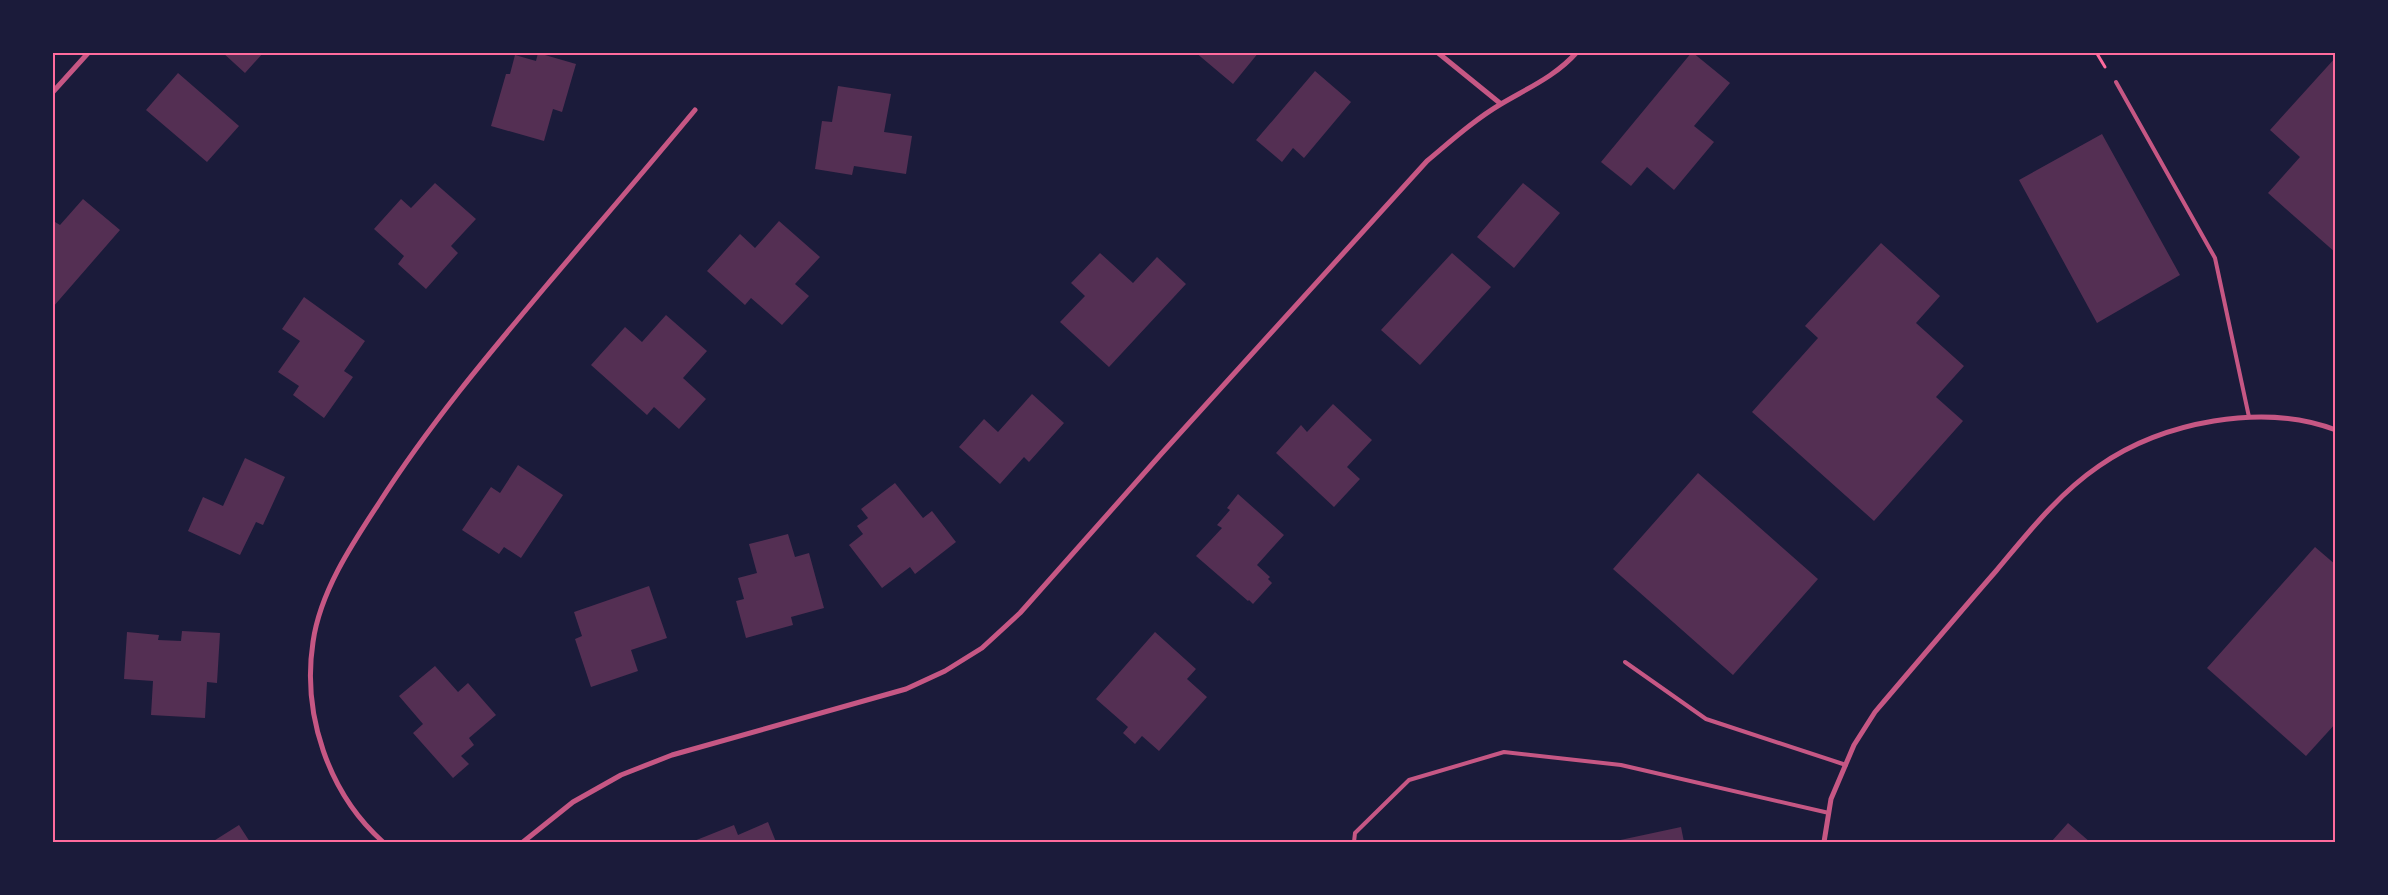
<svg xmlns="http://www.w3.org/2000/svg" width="2388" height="895" font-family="Signika,sans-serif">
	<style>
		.building { fill: #542f53 }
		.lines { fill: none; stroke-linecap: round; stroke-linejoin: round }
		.path { stroke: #ff6b9d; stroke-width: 3 }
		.service { stroke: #c65784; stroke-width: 4 }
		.minor { stroke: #c65784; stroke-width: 5 }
		.neatline { fill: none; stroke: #ff6b9d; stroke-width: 2 }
	</style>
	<rect width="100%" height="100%" fill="#1b1b3a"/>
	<!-- building -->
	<path class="building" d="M222,52H264L245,73Z
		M1195,52H1259L1233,84Z
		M1692,52L1730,83L1694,126L1714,142L1674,190L1647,167L1631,186L1601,162Z
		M538,53L576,64L562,112L553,109L544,141L491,126L506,74H510L515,55L536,61Z
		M2336,57V253L2268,193L2300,157L2270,130Z
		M1315,71L1351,102L1304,158L1293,148L1282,162L1256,140Z
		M178,73L239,126L207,162L146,110Z
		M838,86L891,94L884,132L912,136L906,174L854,166L852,175L815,169L822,121L832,122Z
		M2102,134L2180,275L2097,323L2019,180Z
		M435,183L476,219L451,246L458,253L426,289L398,264L404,256L374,229L401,199L411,208Z
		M1523,183L1560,213L1514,268L1477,237Z
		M83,199L120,230L53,307L52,225L55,222L60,225Z
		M779,221L820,257L795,284L809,296L782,325L751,298L745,305L707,271L740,234L755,248Z
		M1881,243L1940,296L1916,323L1964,366L1936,397L1963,421L1874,521L1752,412L1818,338L1805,326Z
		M1100,253L1133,283L1157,257L1186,284L1109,367L1060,322L1085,296L1071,283Z
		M1452,253L1491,287L1420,365L1381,330Z
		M304,297L365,341L344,371L353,377L324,418L293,395L299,386L278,372L300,341L282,329Z
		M666,315L707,351L683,378L706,399L679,429L654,407L647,415L591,365L625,327L642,342Z
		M1032,394L1064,423L1029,462L1024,457L1000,484L959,447L984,419L998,432Z
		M1333,404L1372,440L1347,467L1360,479L1334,507L1276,453L1301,425L1307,432Z
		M245,458L285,477L263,525L256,522L240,555L188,531L203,497L223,506Z
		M518,465L563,495L521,558L504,547L499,554L462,530L491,487L500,493Z
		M1698,473L1818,579L1733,675L1613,569Z
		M895,483L923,518L932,511L956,542L915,574L910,567L882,588L849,545L863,534L857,526L868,518L861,509Z
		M1238,494L1284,535L1257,565L1270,577L1268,579L1272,583L1253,604L1249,600L1248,601L1196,556L1222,528L1217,525L1230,510L1227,508Z
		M788,534L795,557L809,553L824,608L791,617L793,625L746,638L736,601L744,599L738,578L757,573L749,544Z
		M2315,547L2336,565V723L2306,756L2207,668Z
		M649,586L667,638L631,650L638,671L591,687L575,639L582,636L574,612Z
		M182,631L220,633L217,683L207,682L205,718L151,715L153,681L124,679L127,632L159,635L158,640L181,641Z
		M1155,632L1196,669L1187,679L1207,697L1159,751L1142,736L1135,744L1123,733L1128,727L1096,699Z
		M435,666L458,692L468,683L496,715L469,738L474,745L461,756L469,764L453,778L413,733L423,724L399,696Z
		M768,822L776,842H695L694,841L734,825L738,835Z
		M2068,823L2090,842H2051Z
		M239,825L250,842H212Z
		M1681,827L1684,842H1611Z"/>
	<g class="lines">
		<!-- path -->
		<path class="path" d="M2096,52L2105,67"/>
		<!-- service -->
		<path class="service" d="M2116,82L2215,258L2249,417
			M1625,662L1706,719L1846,765
			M1354,842L1355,833L1409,780L1504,752L1621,765L1829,813"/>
		<!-- minor -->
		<path class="minor" d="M1437,52L1501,104
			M52,93L89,52
			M383,842C328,793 302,714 313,642C320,592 352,544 379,503C429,425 487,356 546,286C596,227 646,169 695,110
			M523,842L573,802L621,775L672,755L906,689L945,671L982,648L1020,613L1162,453L1427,161C1451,141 1474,120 1501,104C1528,88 1556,76 1577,52
			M1824,842L1831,799L1854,745L1875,712C1915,665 1955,618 1996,571C2028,533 2058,494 2099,466C2162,422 2263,402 2336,430"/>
	</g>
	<!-- border -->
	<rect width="2388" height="895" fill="none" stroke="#1b1b3a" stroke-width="108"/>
	<rect x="54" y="54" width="2280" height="787" class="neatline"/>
</svg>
